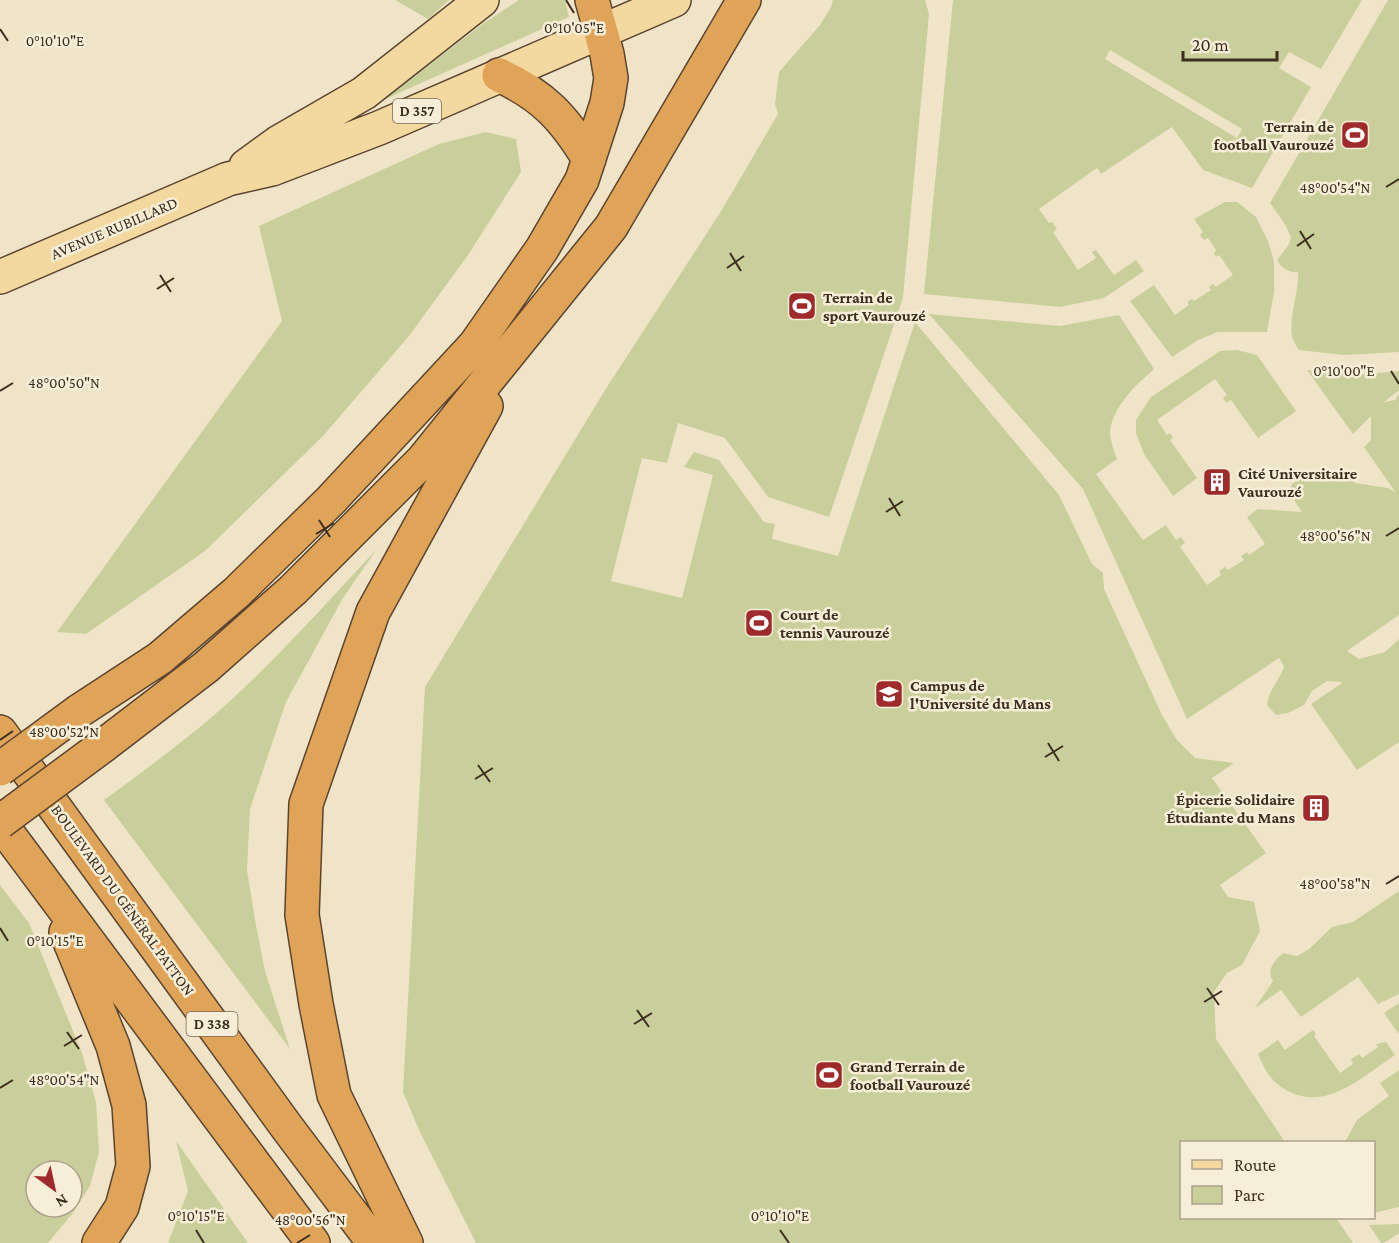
<svg xmlns="http://www.w3.org/2000/svg" width="1399" height="1243" font-family="'Crimson Pro',serif">
	<style>
		.green { fill: #c9cf9b; fill-rule: evenodd }
		.lines { fill: none; stroke-linecap: round; stroke-linejoin: round }
		.major-casing { stroke: #5b4430; stroke-width: 36 }
		.highway-casing { stroke: #5b4430; stroke-width: 36 }
		.major { stroke: #f3d9a0; stroke-width: 33 }
		.highway { stroke: #e0a458; stroke-width: 33 }
		.highway-bridge-casing { stroke: #5b4430; stroke-width: 36; stroke-linecap: butt }
		.highway-bridge { stroke: #e0a458; stroke-width: 33 }
		.ticks { fill: none; stroke: #3d2e20; stroke-width: 2 }
		.labels { text-anchor: middle; dominant-baseline: central; stroke-width: 5; stroke-linejoin: round; paint-order: stroke }
		.shield { fill: #f7eed8; stroke: #756857; stroke-width: 1.5 }
		.shield-label { font-size: 15px; font-weight: bold; fill: #3d2e20 }
		.poi-label { font-size: 16px; font-weight: bold; fill: #3d2e20; stroke: #f7eed8; text-anchor: start }
		.street-label { font-size: 16px; fill: #3d2e20; stroke: #f7eed8 }
		.ticks-label { font-size: 15px; text-anchor: middle; fill: #3d2e20; stroke: #f7eed8; stroke-width: 5; stroke-linejoin: round; paint-order: stroke }
	</style>
	<rect width="100%" height="100%" fill="#f0e4c8"/>
	<!-- green -->
	<path class="green" d="M395,0H449L428,19Z
		M519,0H565L569,17L383,100L484,23Z
		M833,0H925L929,14L903,298L829,517L768,497L725,438L678,423L667,463L642,458L611,581L682,598L713,475L684,467L694,452L719,460L764,522L775,524L772,539L838,556L915,322L1059,495L1092,564L1103,573L1104,589L1162,715L1177,740L1195,758L1234,763L1212,778L1266,853L1220,885L1228,897L1254,902L1260,931L1242,965L1227,973L1214,992L1216,1039L1285,1142H1182V1218H1336L1353,1243H476L419,1130L403,1092L425,687L605,390L720,213L778,114L775,104L779,72L820,25L831,7Z
		M953,0H1362L1321,69L1289,52L1279,68L1311,87L1252,188L1203,170L1172,127L1101,174L1097,168L1039,209L1049,223L1052,222L1057,229L1053,232L1078,270L1096,258L1092,252L1096,250L1114,275L1136,260L1144,271L1104,298L1060,307L924,294ZM1110,50L1242,129L1237,138L1105,59Z
		M1388,0H1399V352L1343,355L1299,350C1296,346 1293,341 1292,336C1289,315 1299,293 1298,272C1289,273 1281,268 1277,260L1288,246L1291,238L1286,226L1270,203Z
		M486,132L516,139L521,172L468,255L409,336L323,436L205,551L86,634L57,632L282,321L259,226L439,144Z
		M1225,202H1237L1256,217L1268,241L1274,261V292L1267,332H1218L1198,340L1172,357L1130,301L1154,285L1175,315L1189,305L1187,302L1192,299L1194,301L1211,290L1209,287L1213,284L1216,287L1233,275L1219,255L1216,257L1214,253L1216,250L1208,238L1204,240L1200,235L1203,232L1194,219Z
		M929,314L1060,326L1119,315L1154,369C1137,384 1113,406 1110,431C1110,440 1114,451 1117,459L1096,474L1143,540L1166,525L1176,540L1181,537L1185,543L1180,547L1207,585L1221,575L1219,571L1225,567L1228,570L1244,560L1241,556L1247,552L1249,555L1265,544L1247,517L1258,509L1302,512L1289,492L1292,484L1313,470L1348,477L1355,483L1388,488L1396,493L1364,447L1371,440V416L1353,434L1307,370L1357,375L1399,371V390L1384,402L1395,400L1399,394V615L1347,651L1359,659L1385,652L1399,639V742L1357,770L1311,704L1342,683L1341,682L1327,681L1312,691L1304,705L1288,713L1276,715L1267,705C1269,688 1279,683 1284,666L1279,658L1187,719L1083,489Z
		M1237,350L1257,355L1296,411L1258,438L1231,400L1226,403L1223,398L1227,395L1215,379L1157,420L1167,435L1170,433L1173,437L1170,440L1197,478L1173,496L1144,454L1136,433V420L1151,397L1220,351Z
		M377,549L343,598L286,702L250,809L247,870L255,920L265,971L290,1049L104,800C152,765 201,729 244,688C290,644 333,596 377,549Z
		M0,885L29,923L82,1053L96,1102L99,1152L90,1186L72,1214L48,1243H0ZM36,1171H72V1207H36Z
		M1399,891V994L1378,1004L1358,977L1301,1017L1281,990L1255,1008L1273,981C1266,970 1274,961 1283,953L1297,956L1309,949L1332,927L1353,922Z
		M1399,1003V1032L1398,1033L1384,1013Z
		M1313,1030L1316,1034L1314,1036L1340,1073L1353,1064L1351,1059L1359,1054L1362,1058L1378,1047L1376,1044L1386,1042L1395,1055C1363,1076 1326,1113 1286,1090C1271,1081 1264,1070 1258,1054L1278,1040L1285,1050Z
		M1399,1070V1207L1374,1213V1142H1345L1357,1120L1389,1096L1380,1083Z
		M176,1141L248,1243H168L188,1191Z
		M1399,1224V1233L1384,1243H1381L1369,1225Z"/>
	<g class="lines">
		<!-- major casing -->
		<g class="major-casing">
			<path id="major" d="M246,166L279,142L364,93L482,0
				M0,277L228,179L272,169L379,128L674,0"/>
		</g>
		<!-- highway casing -->
		<g class="highway-casing">
			<path id="highway" d="M499,75C544,96 564,118 589,159
				M79,711L160,658L236,593L331,500L475,345L542,249L582,180L607,103L611,78L607,54L592,0
				M0,732L286,1126L374,1243
				M104,745L206,667L293,590L422,461L611,227L744,0
				M0,823L313,1243
				M66,932L113,1046L129,1105L133,1166L122,1207L99,1243
				M406,1243L334,1095L316,1004L302,915L306,804L373,612L486,406"/>
		</g>
		<!-- major -->
		<use href="#major" class="major"/>
		<!-- highway -->
		<use href="#highway" class="highway"/>
		<!-- highway-bridge casing -->
		<g class="highway-bridge-casing">
			<path id="highway-bridge" d="M0,769L79,711
				M0,822L104,745"/>
		</g>
		<!-- highway-bridge -->
		<use href="#highway-bridge" class="highway-bridge"/>
	</g>
	<!-- ticks -->
	<path class="ticks" d="M566,0L574,13M0,29L8,41M1386,187L1399,179M1300,231L1311,249M1297,246L1314,234M730,253L741,271M727,268L744,256M160,275L171,292M157,289L174,278M1391,371L1399,384M0,391L13,383M889,498L900,516M886,512L903,501M319,520L330,537M316,534L334,523M1386,536L1399,528M0,740L13,731M1048,743L1059,761M1045,757L1063,746M478,765L490,782M475,779L493,768M1386,884L1399,876M0,928L8,941M1207,988L1219,1005M1204,1002L1222,991M637,1010L649,1027M634,1024L652,1013M67,1032L79,1049M64,1046L82,1035M0,1088L13,1080M196,1230L204,1243M780,1230L789,1243M297,1243L310,1235"/>
	<!-- icons -->
	<defs>
		<g id="stadium-square" transform="scale(1.5)"><rect x="-9" y="-9" width="18" height="18" rx="4" fill="#9e2a2b" stroke="#f7eed8"/><path d="M0-5a6.5 5 0 1 0 0 10a6.5 5 0 1 0 0-10ZM-3.5-1.8h7v3.6h-7Z" fill="#fff"/></g>
		<g id="building-square" transform="scale(1.5)"><rect x="-9" y="-9" width="18" height="18" rx="4" fill="#9e2a2b" stroke="#f7eed8"/><path d="M-4-6H4V6H1V3H-1V6H-4ZM-2.5-4.3h1.7v1.8h-1.7ZM.8-4.3h1.7v1.8H.8ZM-2.5-1h1.7V.8h-1.7ZM.8-1h1.7V.8H.8Z" fill="#fff"/></g>
		<g id="university-square" transform="scale(1.5)"><rect x="-9" y="-9" width="18" height="18" rx="4" fill="#9e2a2b" stroke="#f7eed8"/><path d="M0-5L7-2L0 1L-7-2ZM-4 1L0 2.5L4 1V4Q0 6-4 4Z" fill="#fff"/></g>
	</defs>
	<g fill-rule="evenodd">
		<use href="#stadium-square" x="1355" y="135"/>
		<use href="#stadium-square" x="802" y="306"/>
		<use href="#building-square" x="1217" y="482"/>
		<use href="#stadium-square" x="759" y="623"/>
		<use href="#university-square" x="889" y="694"/>
		<use href="#building-square" x="1316" y="808"/>
		<use href="#stadium-square" x="829" y="1075"/>
	</g>
	<g class="labels">
		<!-- shield labels -->
		<g class="shield">
			<rect x="393" y="99" width="48" height="24" rx="4.5"/>
			<rect x="186.5" y="1012" width="51" height="24" rx="4.5"/>
		</g>
		<g class="shield-label">
			<text x="417" y="111">D 357</text>
			<text x="212" y="1024">D 338</text>
		</g>
		<!-- poi labels -->
		<g class="poi-label">
			<text x="1334" y="126" text-anchor="end">Terrain de<tspan x="1334" dy="18">football Vaurouzé</tspan></text>
			<text x="823" y="297">Terrain de<tspan x="823" dy="18">sport Vaurouzé</tspan></text>
			<text x="1238" y="473">Cité Universitaire<tspan x="1238" dy="18">Vaurouzé</tspan></text>
			<text x="780" y="614">Court de<tspan x="780" dy="18">tennis Vaurouzé</tspan></text>
			<text x="910" y="685">Campus de<tspan x="910" dy="18">l'Université du Mans</tspan></text>
			<text x="1295" y="799" text-anchor="end">Épicerie Solidaire<tspan x="1295" dy="18">Étudiante du Mans</tspan></text>
			<text x="850" y="1066">Grand Terrain de<tspan x="850" dy="18">football Vaurouzé</tspan></text>
		</g>
		<!-- street labels -->
		<g class="street-label">
			<text transform="translate(114 228) rotate(-23)">AVENUE RUBILLARD</text>
			<text transform="translate(123 900) rotate(54)">BOULEVARD DU GÉNÉRAL PATTON</text>
		</g>
	</g>
	<g class="ticks-label">
		<text x="574" y="33">0°10'05"E</text>
		<text x="55" y="46">0°10'10"E</text>
		<text x="1335" y="193">48°00'54"N</text>
		<text x="1344" y="376">0°10'00"E</text>
		<text x="64" y="388">48°00'50"N</text>
		<text x="1335" y="541">48°00'56"N</text>
		<text x="64" y="737">48°00'52"N</text>
		<text x="1335" y="889">48°00'58"N</text>
		<text x="55" y="946">0°10'15"E</text>
		<text x="64" y="1085">48°00'54"N</text>
		<text x="196" y="1221">0°10'15"E</text>
		<text x="780" y="1221">0°10'10"E</text>
		<text x="310" y="1225">48°00'56"N</text>
	</g>
	<!-- legend -->
	<rect x="1180" y="1141" width="195" height="78" fill="#f7eed8" stroke="#ada18e" stroke-width="1.5"/>
	<rect x="1192" y="1160" width="30" height="9" fill="#f3d9a0" stroke="#ada18e" stroke-width="1.5"/>
	<text x="1234" y="1171" font-size="18" fill="#3d2e20">Route</text>
	<rect x="1192" y="1186" width="30" height="18" fill="#c9cf9b" stroke="#ada18e" stroke-width="1.5"/>
	<text x="1234" y="1201" font-size="18" fill="#3d2e20">Parc</text>
	<!-- north arrow -->
	<g transform="translate(54 1189) rotate(147)"><circle r="28" fill="#f7eed8" stroke="#ada18e" stroke-width="1.5"/>
	<path d="M0-4.5L10 22L0 15L-10 22Z" fill="#9e2a2b"/>
	<text y="-9" font-size="16" font-weight="bold" text-anchor="middle" fill="#3d2e20">N</text>
	</g>
	<!-- scale -->
	<path d="M1183 51v9h94v-9" fill="none" stroke="#3d2e20" stroke-width="3"/>
	<text x="1192" y="51" font-size="18" fill="#3d2e20" stroke="#f7eed8" stroke-width="4.5" paint-order="stroke">20 m</text>
</svg>
